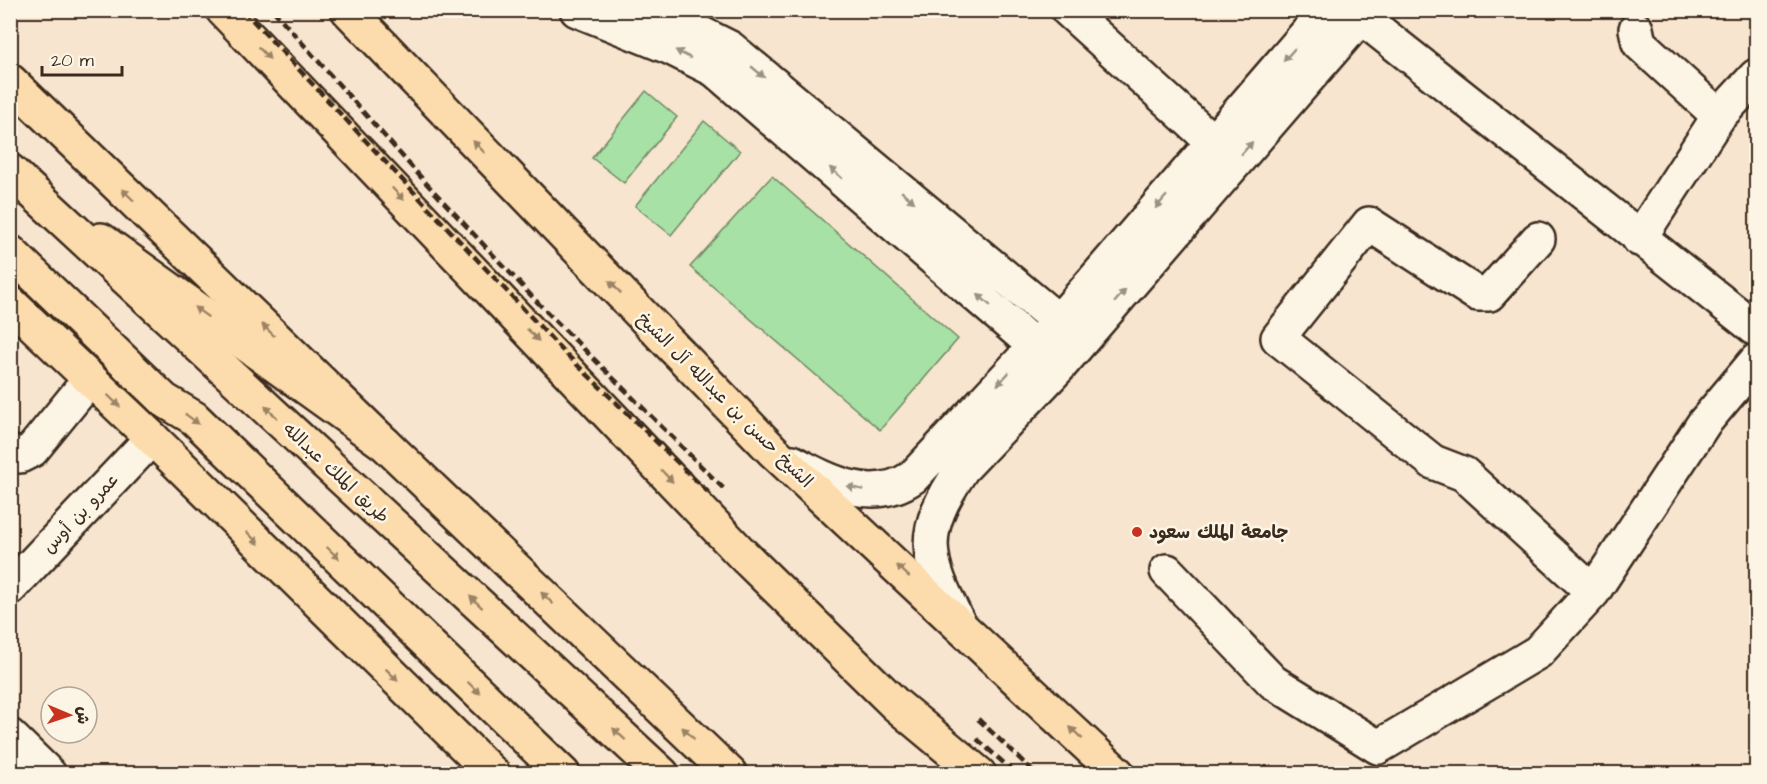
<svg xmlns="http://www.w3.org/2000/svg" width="1767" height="784" font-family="'Architects Daughter','Playpen Sans Arabic',sans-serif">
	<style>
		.green { fill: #a7e1a6; stroke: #718662; stroke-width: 1.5 }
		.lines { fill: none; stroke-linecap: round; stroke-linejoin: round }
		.minor-casing { stroke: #3b2a1e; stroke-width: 38 }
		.major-casing { stroke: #3b2a1e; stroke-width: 38 }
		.highway-casing { stroke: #3b2a1e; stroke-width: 38 }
		.minor { stroke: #fcf5e5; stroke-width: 33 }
		.major { stroke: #fcdcac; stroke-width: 33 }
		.highway { stroke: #fcdcac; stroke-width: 33 }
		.rail { stroke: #3b2a1e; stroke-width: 4.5; stroke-dasharray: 9 4.5; stroke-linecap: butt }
		.oneway { fill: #9c8365 }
		.oneway2 { fill: #9c9082 }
		.poi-dot { fill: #c8321e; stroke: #fcf5e5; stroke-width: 2 }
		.labels { text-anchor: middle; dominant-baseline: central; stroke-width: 5; stroke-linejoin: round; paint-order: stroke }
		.street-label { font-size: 18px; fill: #3b2a1e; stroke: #fcf5e5 }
		.poi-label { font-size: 18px; font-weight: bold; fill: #3b2a1e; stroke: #fcf5e5; text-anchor: start }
	</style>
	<rect width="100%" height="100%" fill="#f7e5cf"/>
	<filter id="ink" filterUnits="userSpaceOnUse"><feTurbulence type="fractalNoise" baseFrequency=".0167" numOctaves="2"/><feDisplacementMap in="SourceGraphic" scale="12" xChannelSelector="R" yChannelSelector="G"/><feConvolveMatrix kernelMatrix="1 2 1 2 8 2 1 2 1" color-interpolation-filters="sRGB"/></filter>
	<g filter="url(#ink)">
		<!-- green -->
		<path class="green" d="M646,91L677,117L624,183L592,158Z
			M704,121L740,151L671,235L635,206Z
			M772,176L958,339L880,430L690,267Z"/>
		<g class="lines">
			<!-- minor casing -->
			<g class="minor-casing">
				<path id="minor" d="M577,10L671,48L715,70L1051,360
					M654,10L730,48L1075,335
					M1068,10L1213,142
					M1352,10L1756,329
					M1636,29L1639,43L1719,116
					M1538,239L1489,294H1477L1369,224L1278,338L1433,462L1464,474L1593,592
					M1639,239L1719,116L1756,76
					M10,452L20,456L32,450L90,379
					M792,462C830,482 873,505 913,477L1058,322L1327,10
					M1167,571L1273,682L1378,747L1538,652L1593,592L1704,423L1756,361
					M10,588L152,438
					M958,622C924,556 919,533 962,469L1058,368L1367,10
					M10,736L49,774"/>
			</g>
			<!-- major casing -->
			<g class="major-casing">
				<path id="major" d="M223,10L743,555L895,704L979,774
					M348,10L774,452L1118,774
					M101,240L385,444L730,774
					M10,303L152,438L493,774"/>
			</g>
			<!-- highway casing -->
			<g class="highway-casing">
				<path id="highway" d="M10,81L385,444
					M10,171L662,774
					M10,252L164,400L194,418L563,774"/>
			</g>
			<!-- minor -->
			<use href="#minor" class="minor"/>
			<!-- major -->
			<use href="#major" class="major"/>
			<!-- highway -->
			<use href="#highway" class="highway"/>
			<!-- rail -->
			<path class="rail" d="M243,10L562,350L709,493
				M273,10L426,183L540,305L726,491
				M978,719L1036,774
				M977,739L1016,774"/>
		</g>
		<!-- one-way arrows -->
		<defs><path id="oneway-solid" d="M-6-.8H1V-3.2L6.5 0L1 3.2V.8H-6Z" transform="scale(1.5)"/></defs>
		<g class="oneway">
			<use href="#oneway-solid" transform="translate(264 53) rotate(46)"/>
			<use href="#oneway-solid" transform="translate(479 147) rotate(-134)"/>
			<use href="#oneway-solid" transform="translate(398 194) rotate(46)"/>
			<use href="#oneway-solid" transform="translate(128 195) rotate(-136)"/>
			<use href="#oneway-solid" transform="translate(615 287) rotate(-134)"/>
			<use href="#oneway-solid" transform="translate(201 312) rotate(-144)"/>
			<use href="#oneway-solid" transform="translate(268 330) rotate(-136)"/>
			<use href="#oneway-solid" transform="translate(533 335) rotate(46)"/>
			<use href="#oneway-solid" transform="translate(114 401) rotate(44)"/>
			<use href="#oneway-solid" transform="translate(271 412) rotate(-137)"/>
			<use href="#oneway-solid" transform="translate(192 419) rotate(37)"/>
			<use href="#oneway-solid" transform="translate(667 476) rotate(46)"/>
			<use href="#oneway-solid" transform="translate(253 538) rotate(45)"/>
			<use href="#oneway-solid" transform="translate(333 553) rotate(44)"/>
			<use href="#oneway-solid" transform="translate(903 571) rotate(-137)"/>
			<use href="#oneway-solid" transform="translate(547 598) rotate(-136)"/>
			<use href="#oneway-solid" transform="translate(476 602) rotate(-137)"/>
			<use href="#oneway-solid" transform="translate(392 675) rotate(45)"/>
			<use href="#oneway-solid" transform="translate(474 688) rotate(44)"/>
			<use href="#oneway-solid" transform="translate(688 733) rotate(-136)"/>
			<use href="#oneway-solid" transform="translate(1076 733) rotate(-137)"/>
			<use href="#oneway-solid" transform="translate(619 734) rotate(-137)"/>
		</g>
		<g class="oneway2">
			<use href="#oneway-solid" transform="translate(683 54) rotate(-153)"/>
			<use href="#oneway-solid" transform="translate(1289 55) rotate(131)"/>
			<use href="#oneway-solid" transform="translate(758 72) rotate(40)"/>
			<use href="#oneway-solid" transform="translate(1247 148) rotate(-49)"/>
			<use href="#oneway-solid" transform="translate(836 173) rotate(-139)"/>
			<use href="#oneway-solid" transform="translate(908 197) rotate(40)"/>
			<use href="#oneway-solid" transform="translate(1161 202) rotate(131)"/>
			<use href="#oneway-solid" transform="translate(1120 296) rotate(-49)"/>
			<use href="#oneway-solid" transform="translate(984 300) rotate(-139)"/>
			<use href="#oneway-solid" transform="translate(1003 379) rotate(133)"/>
			<use href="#oneway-solid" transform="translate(855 488) rotate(-168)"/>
		</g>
	</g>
	<!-- markers -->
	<circle class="poi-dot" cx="1137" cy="532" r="6"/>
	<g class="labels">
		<!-- street labels -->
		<g class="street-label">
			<text transform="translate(725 400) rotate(45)">الشيخ حسن بن عبدالله آل الشيخ</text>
			<text transform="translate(336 473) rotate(43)">طريق الملك عبدالله</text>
			<text transform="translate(81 513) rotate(-47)">عمرو بن أوس</text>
		</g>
		<!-- poi labels -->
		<g class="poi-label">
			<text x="1149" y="532">جامعة الملك سعود</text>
		</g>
	</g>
	<!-- margin -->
	<rect width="1767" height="784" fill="none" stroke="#fcf5e5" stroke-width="36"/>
	<rect x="18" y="18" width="1731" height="748" fill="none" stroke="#3b2a1e" stroke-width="2" filter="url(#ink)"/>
	<!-- north arrow -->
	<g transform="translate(69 715) rotate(92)"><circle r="28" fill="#fcf5e5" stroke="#afa495" stroke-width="1.5"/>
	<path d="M0-4.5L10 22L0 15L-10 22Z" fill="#c8321e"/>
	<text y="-9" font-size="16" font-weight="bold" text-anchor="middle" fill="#3b2a1e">ش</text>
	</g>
	<!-- scale -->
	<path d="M42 66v9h80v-9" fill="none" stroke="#3b2a1e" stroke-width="3"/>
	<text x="51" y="66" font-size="18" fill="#3b2a1e" stroke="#fcf5e5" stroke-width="4.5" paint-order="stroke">20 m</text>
</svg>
